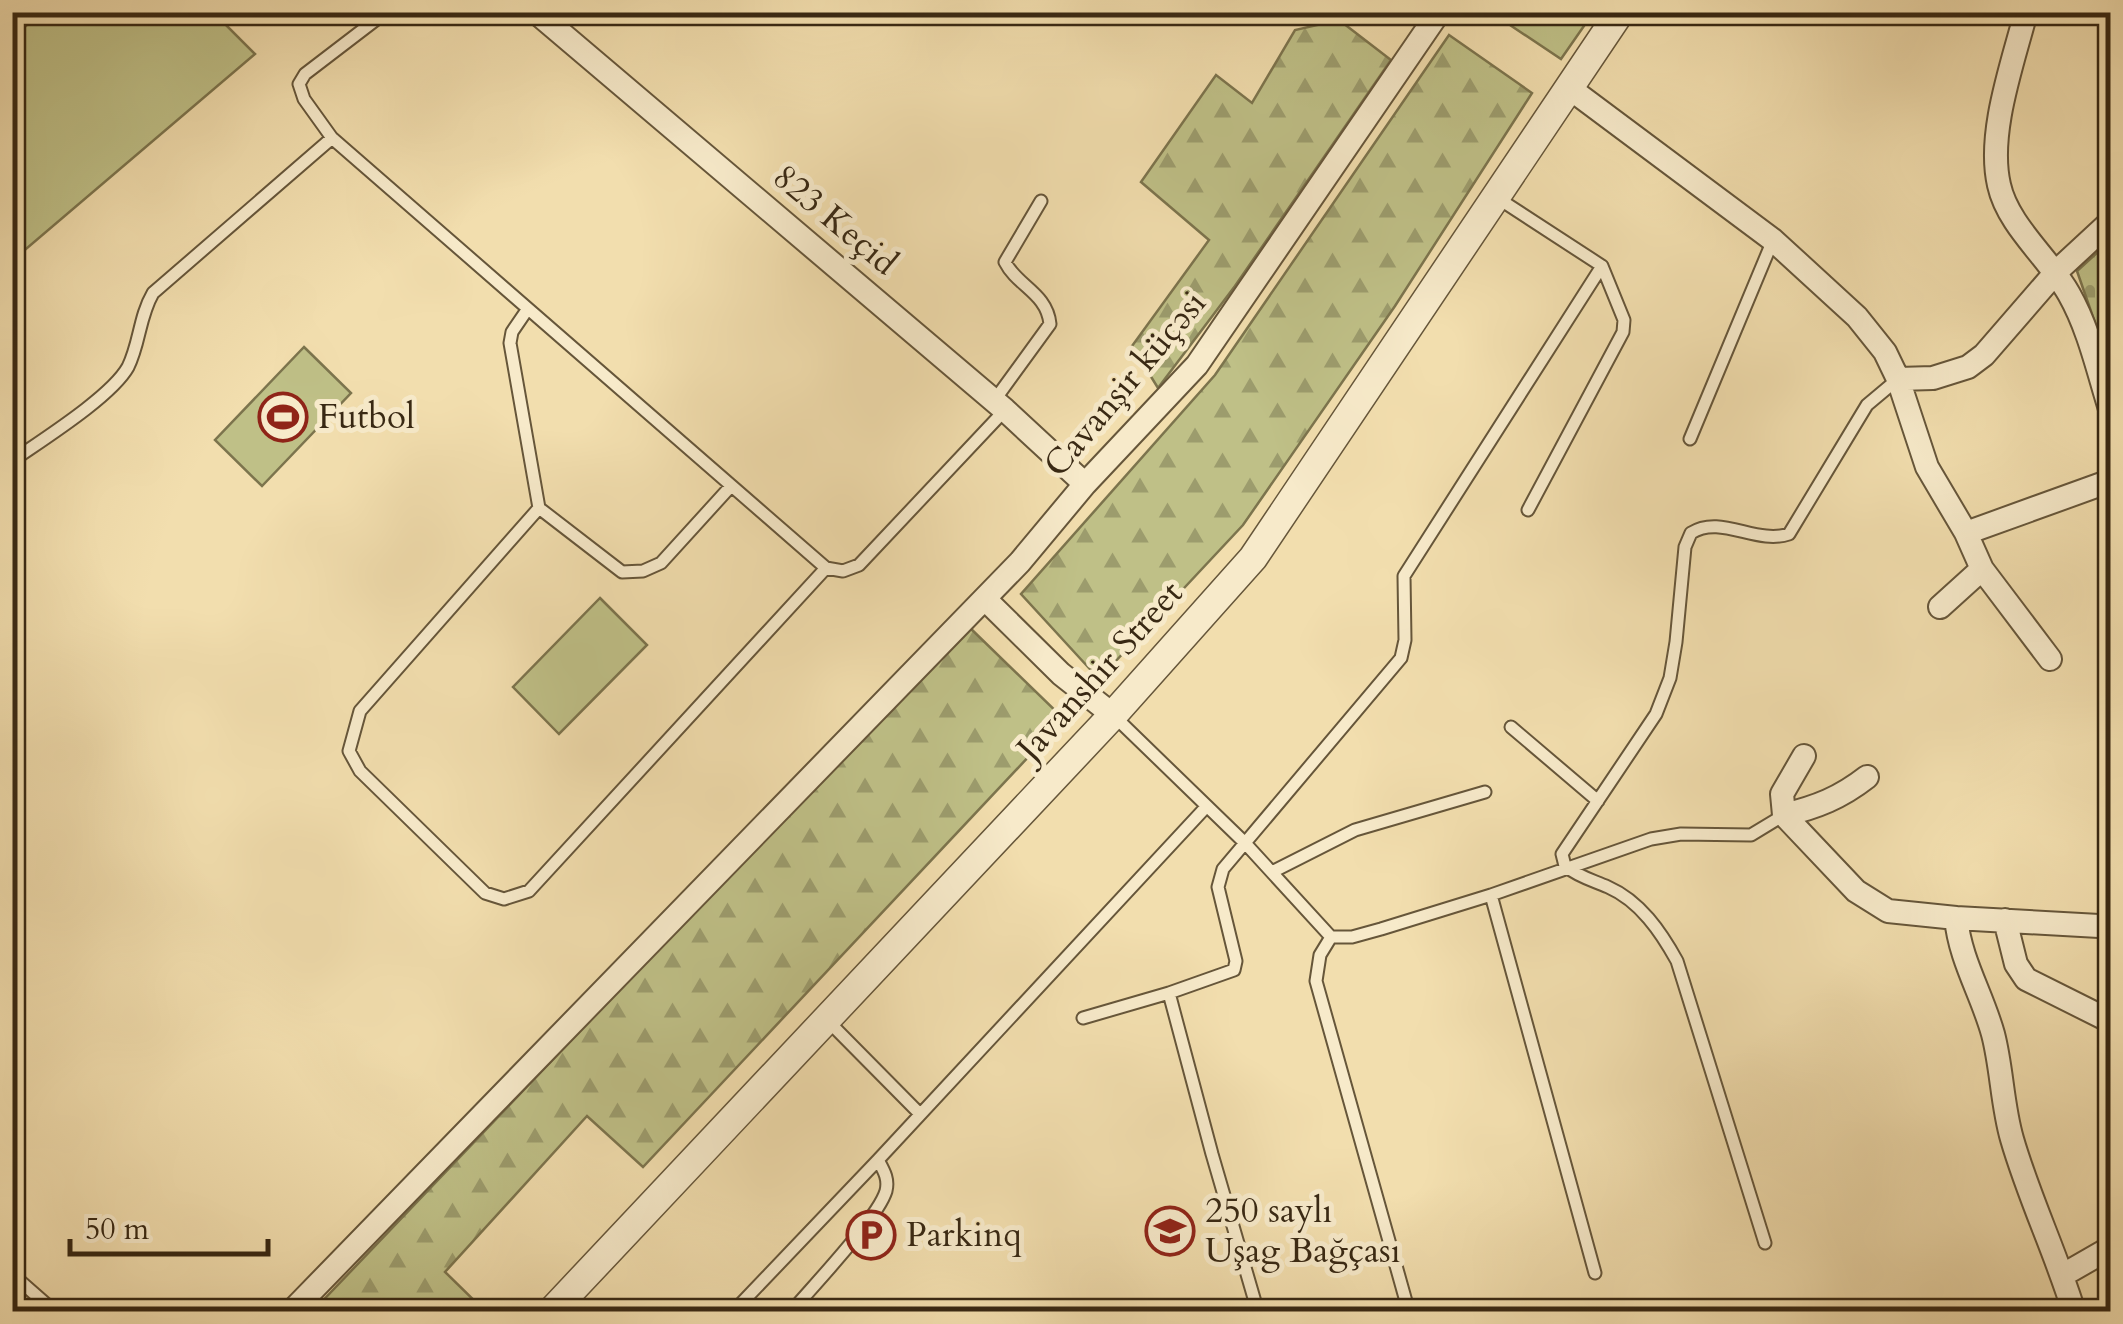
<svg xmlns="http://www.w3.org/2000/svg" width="2123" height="1324" font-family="Cardo,serif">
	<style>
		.forest { fill: url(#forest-firs); stroke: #7c744d; stroke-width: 2.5 }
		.cemetery { fill: url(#cemetery-stones); stroke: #7c744d; stroke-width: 2.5 }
		.park { fill: #bfc087; stroke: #7c744d; stroke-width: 2.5 }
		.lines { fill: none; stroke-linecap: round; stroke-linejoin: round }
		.service-casing { stroke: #66563a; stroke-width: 15 }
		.minor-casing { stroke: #66563a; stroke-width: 26 }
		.tertiary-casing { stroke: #66563a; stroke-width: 31 }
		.service { stroke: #f7eaca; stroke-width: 11 }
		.minor { stroke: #f7eaca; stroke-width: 22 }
		.tertiary { stroke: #f7eaca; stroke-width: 28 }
		.labels { text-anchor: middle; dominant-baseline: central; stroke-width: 10; stroke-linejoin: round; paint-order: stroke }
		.street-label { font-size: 35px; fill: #382813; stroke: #f7eaca }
		.poi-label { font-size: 35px; fill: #382813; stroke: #f7eaca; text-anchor: start }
	</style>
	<defs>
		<pattern id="forest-firs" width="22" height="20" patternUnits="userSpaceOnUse" patternTransform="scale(2.5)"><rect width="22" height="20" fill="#bfc087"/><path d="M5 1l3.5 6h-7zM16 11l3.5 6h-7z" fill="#9c9c6d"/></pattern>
		<pattern id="cemetery-stones" width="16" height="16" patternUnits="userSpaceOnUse" patternTransform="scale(2.5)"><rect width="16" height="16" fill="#bfc087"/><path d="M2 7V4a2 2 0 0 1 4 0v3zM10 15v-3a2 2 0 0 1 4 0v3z" fill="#9c9c6d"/></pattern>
	</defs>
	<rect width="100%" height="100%" fill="#f2deae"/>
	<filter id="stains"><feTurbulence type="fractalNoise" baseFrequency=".002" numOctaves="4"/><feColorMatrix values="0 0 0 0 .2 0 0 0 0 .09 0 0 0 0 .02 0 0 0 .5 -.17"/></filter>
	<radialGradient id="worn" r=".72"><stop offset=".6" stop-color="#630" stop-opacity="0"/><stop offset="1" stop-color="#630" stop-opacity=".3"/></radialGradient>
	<!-- forest -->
	<path class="forest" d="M1339,20L1391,60L1235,286L1158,388L1132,346L1209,240L1141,182L1216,75L1252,103L1295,30Z
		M1449,35L1532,93L1395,306L1243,525L1099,679L1021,594L1215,375Z
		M967,625L1064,719L643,1167L587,1116L445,1272L485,1311L312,1312Z"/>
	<!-- cemetery -->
	<path class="cemetery" d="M2110,241V366L2077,271Z"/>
	<!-- park -->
	<path class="park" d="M42,12L214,13L255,54L13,260V37Z
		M1492,13H1593L1561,59Z
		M304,347L351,393L262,486L215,440Z
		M600,598L647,645L559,734L513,687Z"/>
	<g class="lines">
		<!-- service casing -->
		<g class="service-casing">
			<path id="service" d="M386,12L305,74L299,84L304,99L332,138L826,568L843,571L859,565L1005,410
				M1496,197L1602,266L1624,320L1623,332L1528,510
				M527,310L512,332L510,343L539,508L622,572L643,571L661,563L731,486
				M994,401L1050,324C1047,293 1017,286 1005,262L1041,201
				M1690,439L1773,240
				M12,461C42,440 111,397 128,367C140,343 139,317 153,293L332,138
				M539,508L360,711L349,751L360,771L485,893L504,899L529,891L826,568
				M1113,715L1245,843L1331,937L1320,955L1316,981L1409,1312
				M1511,727L1598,801
				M1272,872L1355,830L1485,792
				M1491,895L1595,1273
				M1331,937H1352L1381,929L1491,895L1651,839L1681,834L1751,835L1784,815
				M1169,993L1212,1154L1258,1312
				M1083,1018L1169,993L1234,970L1236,961L1218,887L1223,869L1401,658L1405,640L1404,576L1602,266
				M826,1019L920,1114
				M1765,1243L1677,961C1661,932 1640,901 1608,887C1592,880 1579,877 1565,866L1562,854L1656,714L1670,678L1676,642L1685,547L1691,533C1721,514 1756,545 1789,534L1867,405L1898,379
				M12,1274L54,1311
				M733,1312L878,1160L1206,807
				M791,1312C812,1287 878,1218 886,1191C889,1179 884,1171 878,1160"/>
		</g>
		<!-- minor casing -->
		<g class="minor-casing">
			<path id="minor" d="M536,12L1005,410L1085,484
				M2026,12C2013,63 1987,133 1999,185C2008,226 2049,258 2069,294C2089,329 2098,371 2110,409
				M1568,87L1773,240L1857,317L1885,352L1898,379L1927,467L1966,533L1982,569L1940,607
				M1898,379L1933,378L1968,367L1984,355L2056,272L2110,222
				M1966,533L2110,481
				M1982,569L2050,659
				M985,599L1061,674L1113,715
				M1804,756L1782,794L1784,815L1856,891L1888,911L1956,918C1960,960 1982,994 1993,1034C2002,1068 2002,1105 2012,1139C2029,1198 2056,1253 2074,1312
				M1784,815C1817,807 1840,798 1867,777
				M1956,918L2099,926
				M2005,920L2016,964L2026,979L2110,1021
				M2063,1275L2110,1248
				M291,1312L1020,562L1085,484L1197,365L1439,12"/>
		</g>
		<!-- tertiary casing -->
		<g class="tertiary-casing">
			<path id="tertiary" d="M551,1312L1113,715L1253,558L1620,12"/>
		</g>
		<!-- service -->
		<use href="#service" class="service"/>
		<!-- minor -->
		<use href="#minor" class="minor"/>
		<!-- tertiary -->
		<use href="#tertiary" class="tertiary"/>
	</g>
	<!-- icons -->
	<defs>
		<g id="stadium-ring" transform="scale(2.5)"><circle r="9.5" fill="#f7eaca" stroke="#8f2418" stroke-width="1.5"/><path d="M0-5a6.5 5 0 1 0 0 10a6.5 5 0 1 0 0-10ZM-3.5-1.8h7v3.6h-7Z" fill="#8f2418"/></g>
		<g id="school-ring" transform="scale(2.5)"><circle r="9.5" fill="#f7eaca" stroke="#8f2418" stroke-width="1.5"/><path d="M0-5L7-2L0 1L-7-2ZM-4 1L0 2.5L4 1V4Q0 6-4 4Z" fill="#8f2418"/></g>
		<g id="parking-ring" transform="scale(2.5)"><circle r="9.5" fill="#f7eaca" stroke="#8f2418" stroke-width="1.5"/><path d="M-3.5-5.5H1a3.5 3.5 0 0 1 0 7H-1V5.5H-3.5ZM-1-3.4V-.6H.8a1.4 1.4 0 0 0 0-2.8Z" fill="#8f2418"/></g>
	</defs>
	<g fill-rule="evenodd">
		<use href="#stadium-ring" x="283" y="417"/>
		<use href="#school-ring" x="1170" y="1231"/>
		<use href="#parking-ring" x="871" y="1235"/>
	</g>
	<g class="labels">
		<!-- street labels -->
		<g class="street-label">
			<text transform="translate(835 220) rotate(40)">823 Keçid</text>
			<text transform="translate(1125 384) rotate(-50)">Cavanşir küçəsi</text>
			<text transform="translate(1100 671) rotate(-48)">Javanshir Street</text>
		</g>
		<!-- poi labels -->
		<g class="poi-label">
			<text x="318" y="417">Futbol</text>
			<text x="1205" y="1211">250 saylı<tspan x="1205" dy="40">Uşag Bağçası</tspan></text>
			<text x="906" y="1235">Parkinq</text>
		</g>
	</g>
	<!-- margin -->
	<rect width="2123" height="1324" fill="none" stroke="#f2deae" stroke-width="50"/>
	<rect x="15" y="15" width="2093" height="1294" fill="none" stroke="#382813" stroke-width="5"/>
	<rect x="25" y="25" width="2073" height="1274" fill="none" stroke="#382813" stroke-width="2.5"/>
	<!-- scale -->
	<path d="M70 1239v15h198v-15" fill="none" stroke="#382813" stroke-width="5"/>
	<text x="85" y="1239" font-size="30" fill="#382813" stroke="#f7eaca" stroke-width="8" paint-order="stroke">50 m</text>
	<rect width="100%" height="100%" filter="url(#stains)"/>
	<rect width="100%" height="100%" fill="url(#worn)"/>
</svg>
